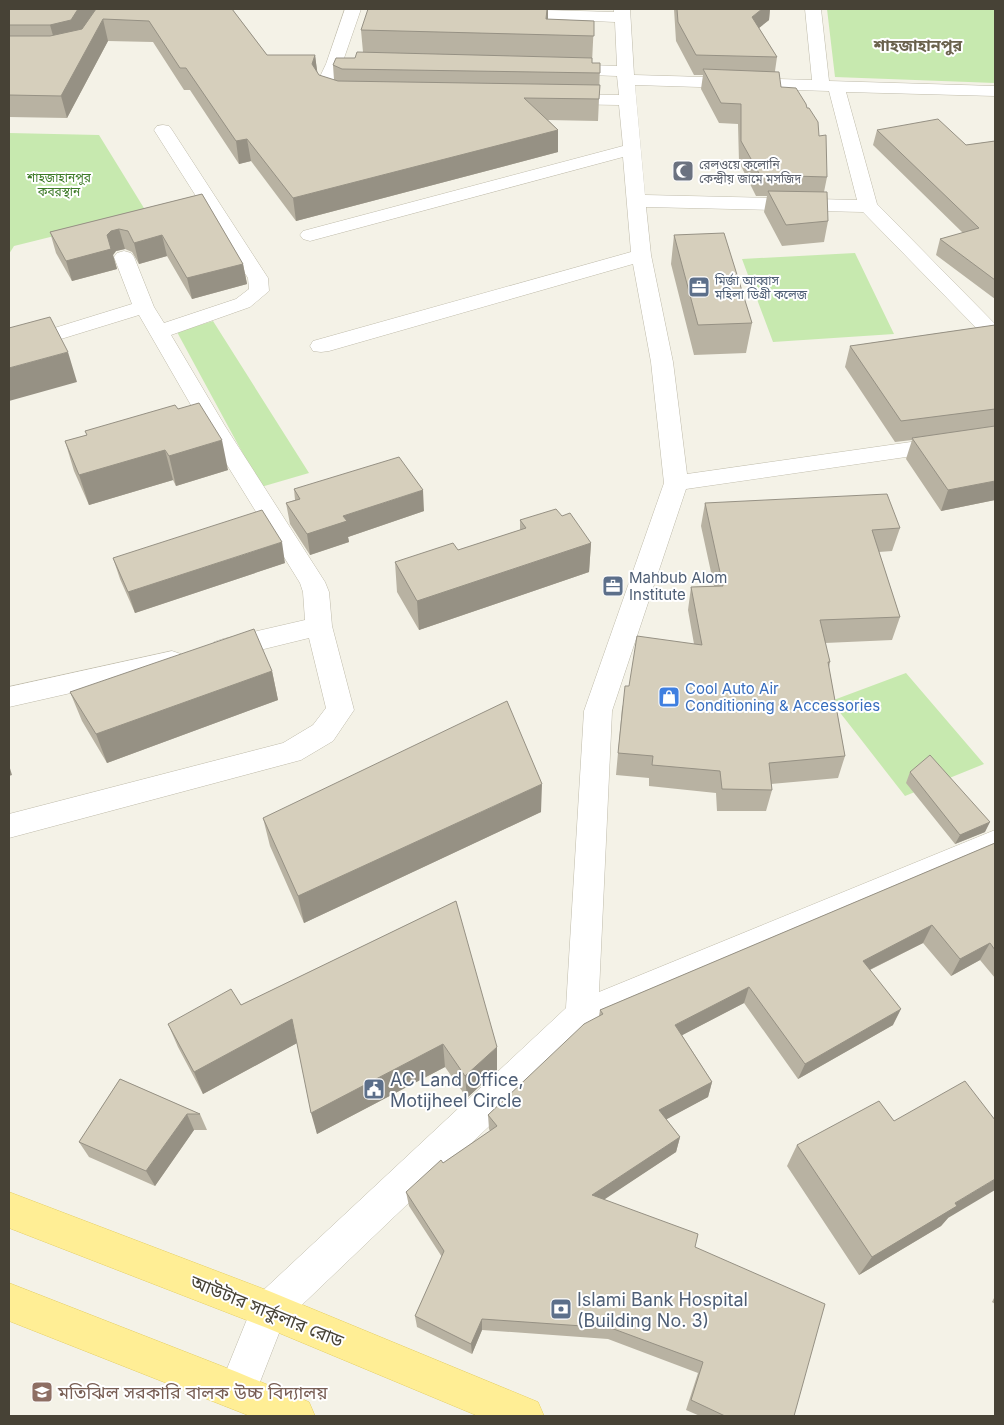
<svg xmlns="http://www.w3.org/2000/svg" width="1004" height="1425" font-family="Inter,'Noto Sans Bengali',sans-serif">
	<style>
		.green { fill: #c7e9af }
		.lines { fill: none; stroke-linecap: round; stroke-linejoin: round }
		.street-casing { stroke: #bfbbaa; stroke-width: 1 }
		.primary-casing { stroke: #e5cf64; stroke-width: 1 }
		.street { fill: #fff; fill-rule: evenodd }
		.primary { fill: #ffee95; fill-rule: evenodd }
		.wall { fill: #b8b2a2 }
		.shaded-wall { fill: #969184 }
		.building { fill: #d6cfbc; stroke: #969184 }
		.labels { text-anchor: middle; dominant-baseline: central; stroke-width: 4; stroke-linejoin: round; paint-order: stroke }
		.far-worship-label { font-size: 12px; fill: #5b616d; stroke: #fff; text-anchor: start }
		.far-park-label { font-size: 12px; fill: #3d7a28; stroke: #fff }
		.far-service-label { font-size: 12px; fill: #4e5e75; stroke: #fff; text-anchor: start }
		.service-label { font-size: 15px; fill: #4e5e75; stroke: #fff; text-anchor: start }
		.shop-label { font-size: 15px; fill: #366cbe; stroke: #fff; text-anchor: start }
		.far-district-label { font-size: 16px; font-weight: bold; fill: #6a624d; stroke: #fff }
		.near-service-label { font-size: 18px; fill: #4e5e75; stroke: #fff; text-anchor: start }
		.near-street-label { font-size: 18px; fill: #474236; stroke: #fff }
		.near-education-label { font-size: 18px; fill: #785e54; stroke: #fff; text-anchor: start }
	</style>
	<rect width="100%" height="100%" fill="#f4f2e7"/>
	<!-- green -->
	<path class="green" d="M827,9H995V83L835,77Z
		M9,133L99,135L147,213L14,246L9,254Z
		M855,253L894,334L773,342L742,259Z
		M213,321L309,473L261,487L177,332Z
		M906,673L984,764L905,796L831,701Z"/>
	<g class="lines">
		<!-- street casing -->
		<g class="street-casing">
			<path id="street" d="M345,9H361L342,64L333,85L341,90L355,92L358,96L355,100C339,104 325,98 316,85L326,64Z
				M511,9L614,12V9H630L634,75L812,80L805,9H821L829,81L995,86V96L846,92L877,204L995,324V342L988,340L863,212L646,207L651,255L673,362L687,474L995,430V444L686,489L612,711L599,992L995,830V855L594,1026L283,1323L251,1405L237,1410L223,1405L218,1391L256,1297L566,1008L584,711L664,483L651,362L633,264L329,351L321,352L313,351L310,346L313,341L631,252L623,157L310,241L303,239L300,235L303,231L623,146L619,105L562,104L556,103L553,99L556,95L562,94L619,95L617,76L562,74L556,73L554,69L556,65L562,64L617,66L615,22L505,17L503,14L505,11ZM635,85L829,91L857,200L645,195Z
				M163,125L169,126L172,130L268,278L269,291L250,307L171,335L225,426L325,582L329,592L332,626L354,710L333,741L301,760L9,838V814L283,743L313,725L326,708L309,638L223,659L214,656L210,649L214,642L223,639L305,620L303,592L300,583L203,426L139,315L9,355V342L132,304L114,257L117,253L124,251L131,253L134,257L154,307L164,323L236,299L249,289L248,278L154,130L157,126Z
				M172,651L181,654L185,661L181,668L9,707V687Z"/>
		</g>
		<!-- primary casing -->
		<g class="primary-casing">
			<path id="primary" d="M9,1192L269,1291L538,1402L544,1416H478L267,1328L9,1228Z
				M9,1283L237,1372L309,1402L315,1416H250L9,1321Z"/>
		</g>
		<!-- street -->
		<use href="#street" class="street"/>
		<!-- primary -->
		<use href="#primary" class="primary"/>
	</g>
	<!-- wall -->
	<path class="wall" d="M9,9H232L267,55H315L317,72L319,75L334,80L333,65L355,58L363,52L361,30L548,9V20L594,21L592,63H600L599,99L598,121L548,120L558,130V152L296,221L251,161L239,164L190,90H184L153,42L108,41L67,118L9,117Z
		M674,9H770L769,20L759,28L777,57L775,71L781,87L807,108L819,136L827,177L824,192L828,221L824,242L782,246L764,212L767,196H756L739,162L738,124L719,123L701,89L703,75H694L676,41Z
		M877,130L966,145L995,141V299L936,255L940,239L963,233L873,145Z
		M202,194L243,264L247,284L192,299L167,256L139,264L132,252L125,249L116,251L113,255L117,269L72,281L56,253L50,232Z
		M674,235L752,323L746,353L694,355L671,264Z
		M995,325V500L941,511L906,459L912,440L895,442L845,367L850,346Z
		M178,409L228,470L176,486L173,480L89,505L74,471L65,441L87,435L85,431Z
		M294,489L424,511L348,537L349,542L310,555L290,524L286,503L295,500Z
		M705,503L900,528L892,551L879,552L900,617L892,640L825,643L830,662L829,668L845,756L838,778L771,784L772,790L766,811H717L716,793L649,786V778L616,775L622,708L629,686L694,644L688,610L691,587L714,586L701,526Z
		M562,516L591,543L589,572L419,630L397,592L395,562L458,550L520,530V520Z
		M113,558L285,563L135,613L120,579Z
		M272,671L278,700L107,763L82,721L70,692Z
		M910,772L985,832L955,844L906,783Z
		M541,812L304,923L270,846L263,818Z
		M995,843V978L980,960L951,976L923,943L870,970L893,1025L798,1079L744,1003L682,1035L712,1082L708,1097L666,1119L680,1137L676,1152L604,1199L695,1247L794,1416H700L686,1410L698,1373L608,1339L482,1330L472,1354L417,1327L415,1316L442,1257L409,1206L406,1192L443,1163L490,1131L489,1129L488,1115L599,1016L600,1010Z
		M456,901L497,1070L467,1098L445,1067L317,1134L297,1043L203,1094L178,1047L168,1024L241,1005Z
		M120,1079L200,1114L207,1130H194L155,1186L89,1157L79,1142Z
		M797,1145L948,1218L941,1226L859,1275L787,1166Z
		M995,1296V1304L992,1302Z"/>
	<!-- shaded-wall -->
	<path class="shaded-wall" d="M78,9H96L76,41L56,46L50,25Z
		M547,9H548V22L546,19Z
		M762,9H770L769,20L749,36L752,17Z
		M103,19L108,41L67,118L61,96Z
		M315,55L318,77L312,64Z
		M558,130V152L296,221L293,198Z
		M247,139L251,161L239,164L236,141Z
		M119,229L125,249L116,251L113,255L117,269L72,281L66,261L111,231Z
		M162,235L167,256L139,264L134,243Z
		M243,264L247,284L192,299L187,278Z
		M68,352L77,382L9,401V368Z
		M222,440L228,470L176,486L169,456Z
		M165,450L173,480L89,505L79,475Z
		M995,481V500L941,511L948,490Z
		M423,490L424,511L348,537L349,542L310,555L307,534L343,516Z
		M282,542L285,563L135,613L128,592Z
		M591,543L589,572L419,630L417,601Z
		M272,671L278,700L107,763L96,734Z
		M9,765L12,775L9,776Z
		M542,784L541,812L304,923L298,896Z
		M990,822L985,832L955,844L960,835Z
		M932,925L923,943L855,977L863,961Z
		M990,943L980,960L951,976L960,959Z
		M749,987L744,1003L671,1041L675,1025Z
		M901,1009L893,1025L798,1079L805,1064Z
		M292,1019L299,1042L203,1094L194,1072Z
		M443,1044L445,1067L317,1134L311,1113Z
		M497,1047V1070L467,1098L465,1076Z
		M712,1082L708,1097L656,1125L659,1110Z
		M187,1114L194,1130L155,1186L146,1171Z
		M680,1137L676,1152L590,1209L592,1195Z
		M995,1179V1190L948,1218L941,1226L859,1275L872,1257L955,1203Z
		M482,1319V1330L472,1354L471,1344Z"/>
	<!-- building -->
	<path class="building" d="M9,9H78L71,20L50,25H9Z
		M96,9H232L267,55H315L312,64L319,75L338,81L600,85L599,99L524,98L558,130L293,198L247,139L236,141L186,68H180L149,21L103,19L61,96L9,95V36H50L82,29Z
		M368,9H547L546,19L594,21V36L361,30Z
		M677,9H762L752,17L777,57L696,55L678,22Z
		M357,52L592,58V63H600V73L342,69L333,65L336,58H355Z
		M703,69L779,72L781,87L796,88L806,104L807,108H809L818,122L819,136L826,135L827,177L760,175L741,141V104L721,103Z
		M938,119L966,145L995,141V280L940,239L979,228L877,130Z
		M768,191L827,192L828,221L786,225Z
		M202,194L243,264L187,278L162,235L134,243L128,231L119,229L111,231L107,235L111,249L66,261L50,232Z
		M724,233L752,323L698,325L674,235Z
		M50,317L68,352L9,368V328Z
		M995,325V409L901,421L850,346Z
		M199,403L222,440L169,456L165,450L79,475L65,441L87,435L85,431L175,405L178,409Z
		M995,426V481L948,490L912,438Z
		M399,457L423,490L343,516L347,521L307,534L286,503L300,499L294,489Z
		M887,494L900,528L872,530L900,617L820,620L830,662H828L845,756L769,763L772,790L722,789L720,771L652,765L653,756L618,753L625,686H629L637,636L702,645L691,587L723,586L705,503Z
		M556,509L562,516L570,513L591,543L417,601L395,562L453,543L458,550L526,528L520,520Z
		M262,510L282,542L128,592L113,558Z
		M254,629L272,671L96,734L70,692Z
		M507,701L542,784L298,896L263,818Z
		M930,755L990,822L960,835L910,772Z
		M995,843V950L990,943L960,959L932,925L863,961L901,1009L805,1064L749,987L675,1025L712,1082L659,1110L680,1137L592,1195L698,1234L695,1247L825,1304L794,1416H725L691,1400L703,1362L611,1328L482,1319L471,1344L415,1316L444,1251L406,1192L441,1160L443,1163L497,1126L488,1115L584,1024L603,1014L600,1010Z
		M456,901L497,1047L465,1076L443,1044L311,1113L292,1019L194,1072L168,1024L231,989L241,1005Z
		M120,1079L200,1114H187L146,1171L79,1142Z
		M965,1081L995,1120V1179L955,1203L957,1206L872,1257L797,1145L879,1101L894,1121Z"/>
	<!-- icons -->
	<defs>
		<g id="mosque-square" transform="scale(1.125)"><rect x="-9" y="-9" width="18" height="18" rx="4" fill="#6b7280" stroke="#fff"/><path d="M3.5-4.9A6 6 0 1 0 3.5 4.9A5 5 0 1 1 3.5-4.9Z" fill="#fff"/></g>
		<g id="office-square" transform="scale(1.125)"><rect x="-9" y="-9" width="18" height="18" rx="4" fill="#5c6f8a" stroke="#fff"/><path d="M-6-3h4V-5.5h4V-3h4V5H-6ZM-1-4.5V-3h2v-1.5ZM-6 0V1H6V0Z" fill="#fff"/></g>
		<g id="shop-square" transform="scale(1.125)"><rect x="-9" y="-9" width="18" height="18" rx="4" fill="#3f7fe0" stroke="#fff"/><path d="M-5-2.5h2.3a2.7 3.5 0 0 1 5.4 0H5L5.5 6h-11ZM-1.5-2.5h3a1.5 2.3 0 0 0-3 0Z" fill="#fff"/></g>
		<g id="civic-square" transform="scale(1.125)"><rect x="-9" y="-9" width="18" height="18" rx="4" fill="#5c6f8a" stroke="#fff"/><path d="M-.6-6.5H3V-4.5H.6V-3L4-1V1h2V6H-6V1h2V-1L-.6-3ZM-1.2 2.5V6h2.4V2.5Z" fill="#fff"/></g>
		<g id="bank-square" transform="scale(1.125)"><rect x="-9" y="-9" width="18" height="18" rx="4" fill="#5c6f8a" stroke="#fff"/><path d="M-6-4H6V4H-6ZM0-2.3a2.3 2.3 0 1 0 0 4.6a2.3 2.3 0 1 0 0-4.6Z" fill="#fff"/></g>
		<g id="school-square" transform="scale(1.125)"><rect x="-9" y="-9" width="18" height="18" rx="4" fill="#8d6e63" stroke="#fff"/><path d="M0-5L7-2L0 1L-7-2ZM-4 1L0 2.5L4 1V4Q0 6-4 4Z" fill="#fff"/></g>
	</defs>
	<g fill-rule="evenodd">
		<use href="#mosque-square" x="683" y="171"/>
		<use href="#office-square" x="699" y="287"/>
		<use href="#office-square" x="613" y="586"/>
		<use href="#shop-square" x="669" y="697"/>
		<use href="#civic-square" x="374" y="1089"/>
		<use href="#bank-square" x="561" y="1309"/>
		<use href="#school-square" x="42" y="1392"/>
	</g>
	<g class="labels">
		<!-- far-worship labels -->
		<g class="far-worship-label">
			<text x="699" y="164">রেলওয়ে কলোনি<tspan x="699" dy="14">কেন্দ্রীয় জামে মসজিদ</tspan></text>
		</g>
		<!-- far-park labels -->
		<g class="far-park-label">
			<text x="59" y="177">শাহজাহানপুর<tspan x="59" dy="14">কবরস্থান</tspan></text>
		</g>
		<!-- far-service labels -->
		<g class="far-service-label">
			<text x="715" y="280">মির্জা আব্বাস<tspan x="715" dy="14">মহিলা ডিগ্রী কলেজ</tspan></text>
		</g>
		<!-- service labels -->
		<g class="service-label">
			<text x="629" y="577">Mahbub Alom<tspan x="629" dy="17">Institute</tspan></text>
		</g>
		<!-- shop labels -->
		<g class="shop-label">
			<text x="685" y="688">Cool Auto Air<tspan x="685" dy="17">Conditioning &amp; Accessories</tspan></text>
		</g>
		<!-- far-district labels -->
		<g class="far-district-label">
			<text x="918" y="45">শাহজাহানপুর</text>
		</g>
		<!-- near-service labels -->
		<g class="near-service-label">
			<text x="390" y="1079">AC Land Office,<tspan x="390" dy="21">Motijheel Circle</tspan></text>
			<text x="577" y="1299">Islami Bank Hospital<tspan x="577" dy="21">(Building No. 3)</tspan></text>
		</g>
		<!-- near-street labels -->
		<g class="near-street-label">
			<text transform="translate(267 1311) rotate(22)">আউটার সার্কুলার রোড</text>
		</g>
		<!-- near-education labels -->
		<g class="near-education-label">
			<text x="58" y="1392">মতিঝিল সরকারি বালক উচ্চ বিদ্যালয়</text>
		</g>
	</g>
	<!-- border -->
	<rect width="1004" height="1425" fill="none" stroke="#474236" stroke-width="20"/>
</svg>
